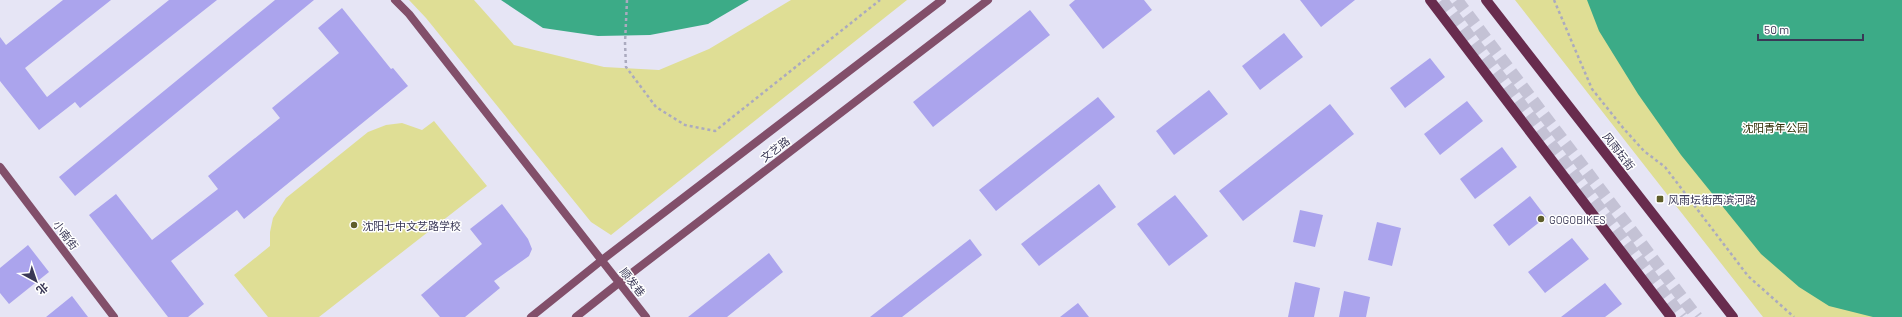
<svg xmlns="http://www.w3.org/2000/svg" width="1902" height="317" font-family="Barlow,'Noto Sans SC',sans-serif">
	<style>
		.green { fill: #dfde95 }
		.water { fill: #3cab87 }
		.building { fill: #aba4ed }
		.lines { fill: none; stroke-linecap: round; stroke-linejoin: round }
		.highway-tunnel { stroke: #c4c2d5; stroke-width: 12; stroke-dasharray: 12 6; stroke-linecap: butt }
		.path { stroke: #abaabf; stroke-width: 2.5; stroke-dasharray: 3 3; stroke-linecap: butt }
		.secondary { stroke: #824f6a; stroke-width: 8 }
		.primary { stroke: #682c4e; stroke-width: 10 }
		.poi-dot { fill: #5e5d2a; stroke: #fff; stroke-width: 1.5 }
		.labels { text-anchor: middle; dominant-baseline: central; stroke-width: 3; stroke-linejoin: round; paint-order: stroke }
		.park-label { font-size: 11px; fill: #323109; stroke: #fff }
		.street-label { font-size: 11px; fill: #3a3856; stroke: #fff }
		.poi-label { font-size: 11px; fill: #3a3856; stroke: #fff; text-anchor: start }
	</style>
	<rect width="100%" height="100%" fill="#e6e5f5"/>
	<!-- green -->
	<path class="green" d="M409,0H474L514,45L604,67L659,70L709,49L791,0H907L611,235L591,222L426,18Z
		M1515,0H1902V317H1763Z
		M434,121L487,186L319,317H268L234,275L270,246V232L273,218L286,198L368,132L386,125L402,123L422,130Z"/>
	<!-- water -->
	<path class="water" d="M501,0H749L708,24L650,35L598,36L543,28Z
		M1587,0H1902V317H1873L1829,306L1799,287L1761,254L1681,155L1638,94L1599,31Z"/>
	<!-- building -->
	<path class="building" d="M63,0H111L25,68L47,97L169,0H217L80,108L75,102L39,130L0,81V37L6,45Z
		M275,0H314L75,196L59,177Z
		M1075,0H1144L1152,10L1103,49L1069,5Z
		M1300,0H1355L1321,27Z
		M342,8L391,69L393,68L408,86L244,219L237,210L171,261L204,304L188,317H168L89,215L116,194L152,240L218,189L208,176L280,118L272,108L339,53L318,28Z
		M1030,10L1050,35L933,127L913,102Z
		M1284,33L1303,57L1260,90L1242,66Z
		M1430,58L1445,77L1405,108L1390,88Z
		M1209,90L1228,114L1174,155L1156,131Z
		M1098,97L1115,117L996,211L979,190Z
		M1467,101L1483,121L1440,155L1424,134Z
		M1330,104L1354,134L1243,221L1219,191Z
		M1502,147L1517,167L1475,199L1460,179Z
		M1099,184L1116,207L1039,266L1021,244Z
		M1175,195L1208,236L1169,266L1137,224Z
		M1530,196L1546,217L1509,246L1493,225Z
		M502,204L528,239L532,249L529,256L494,281L500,288L465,317H440L421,295L482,244L470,229Z
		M1300,210L1323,215L1315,247L1293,242Z
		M1377,222L1401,228L1392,266L1368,260Z
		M1572,238L1589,259L1545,293L1528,272Z
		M970,239L982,255L902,317H870Z
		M28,245L49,272L9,304L0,293V268Z
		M769,253L783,272L727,317H688Z
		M1295,282L1320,288L1314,317H1288Z
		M1605,283L1622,304L1605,317H1561Z
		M1344,291L1370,297L1366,317H1339Z
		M72,296L88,317H46Z
		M1078,303L1089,317H1060Z"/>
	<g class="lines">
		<!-- highway-tunnel -->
		<path class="highway-tunnel" d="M1442,0L1682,317
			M1457,0L1697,317"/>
		<!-- path -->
		<path class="path" d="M627,0L625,43L626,67L656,107L685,125L715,131L880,0
			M1554,0L1592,89L1624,129L1644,151L1665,167L1748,276L1794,317"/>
		<!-- secondary -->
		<path class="secondary" d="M395,0L409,14L646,317
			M0,167L114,317
			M531,317L602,260L942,0
			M576,317L620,282L988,0"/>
		<!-- primary -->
		<path class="primary" d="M1430,0L1671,317
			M1486,0L1733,317"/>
	</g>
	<!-- markers -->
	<g class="poi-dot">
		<rect x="1656" y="195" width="8" height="8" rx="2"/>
		<circle cx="1541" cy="219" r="4"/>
		<circle cx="354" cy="225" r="4"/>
	</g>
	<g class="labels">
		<!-- park labels -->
		<g class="park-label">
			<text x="1775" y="127">沈阳青年公园</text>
		</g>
		<!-- street labels -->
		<g class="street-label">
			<text transform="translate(775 149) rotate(-37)">文艺路</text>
			<text transform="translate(1619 151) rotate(52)">风雨坛街</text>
			<text transform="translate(66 235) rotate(53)">小南街</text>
			<text transform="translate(633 282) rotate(52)">顺发巷</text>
		</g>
		<!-- poi labels -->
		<g class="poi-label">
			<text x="1668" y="199">风雨坛街西滨河路</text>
			<text x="1549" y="219">GOGOBIKES</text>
			<text x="362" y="225">沈阳七中文艺路学校</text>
		</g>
	</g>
	<!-- north arrow -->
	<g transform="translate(36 281) rotate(140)" stroke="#ffffff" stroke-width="3" paint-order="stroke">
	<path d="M0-3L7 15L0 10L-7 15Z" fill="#3a3856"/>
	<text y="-6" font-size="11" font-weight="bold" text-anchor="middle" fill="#3a3856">北</text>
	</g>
	<!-- scale -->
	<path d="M1758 34v6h105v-6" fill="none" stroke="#3a3856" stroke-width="2"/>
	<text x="1764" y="34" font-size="12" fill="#3a3856" stroke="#ffffff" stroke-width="3" paint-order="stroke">50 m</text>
</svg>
